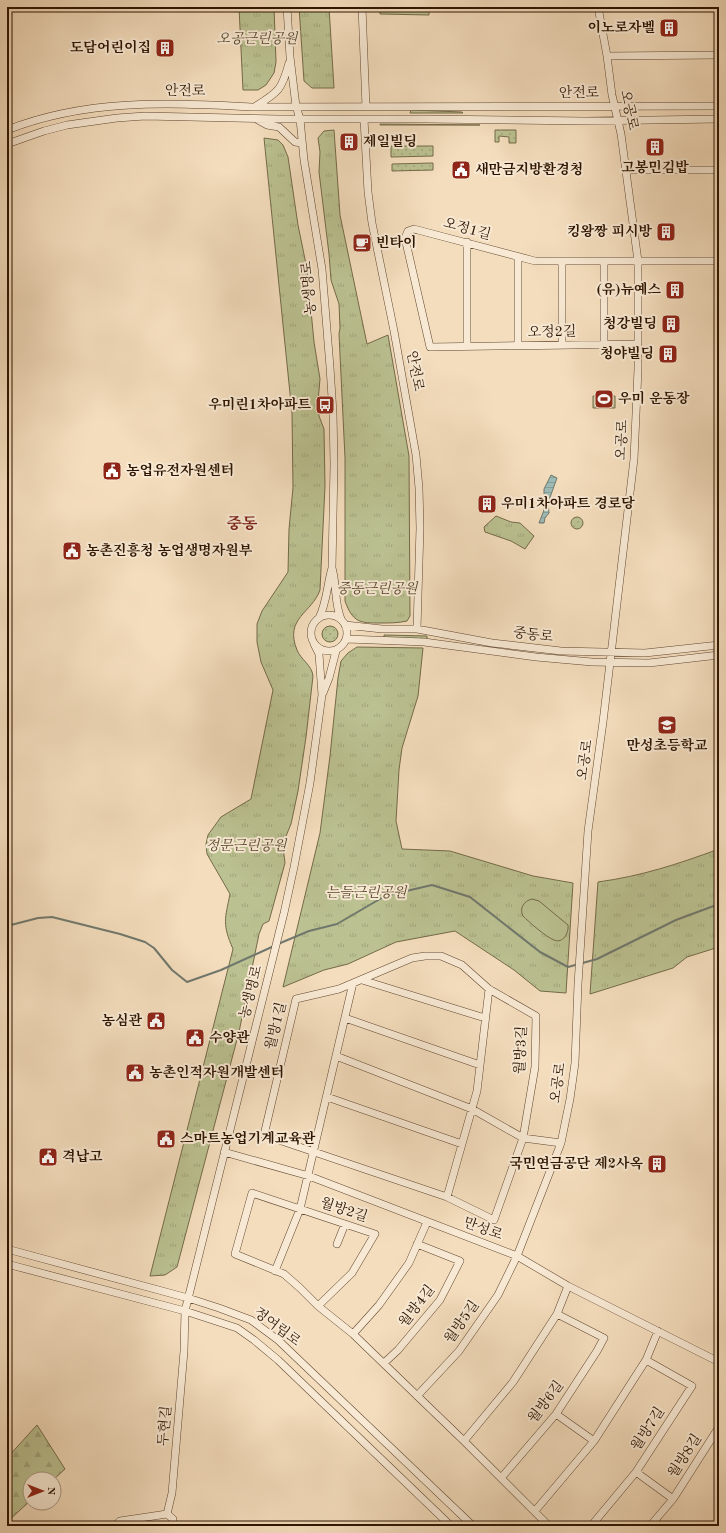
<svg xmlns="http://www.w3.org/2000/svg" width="726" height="1533" font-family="'Old Standard TT','Noto Serif KR',serif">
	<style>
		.grass { fill: url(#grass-dots); stroke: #746a48 }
		.forest { fill: url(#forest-firs); stroke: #746a48 }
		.park { fill: url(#park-tufts); stroke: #746a48 }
		.pitch { fill: #bbc191; stroke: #746a48 }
		.water { fill: url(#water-rules); stroke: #70786d }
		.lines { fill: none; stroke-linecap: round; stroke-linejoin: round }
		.stream { stroke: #70786d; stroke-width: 2 }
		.minor-casing { stroke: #5f462f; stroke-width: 8 }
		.minor { stroke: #f8e9d4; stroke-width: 7 }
		.labels { text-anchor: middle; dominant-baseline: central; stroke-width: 4; stroke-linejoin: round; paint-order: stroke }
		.poi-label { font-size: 14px; font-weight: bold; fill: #2d1400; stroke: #f8e9d4; text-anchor: start }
		.park-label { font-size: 14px; font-style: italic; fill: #58482c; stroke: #f8e9d4 }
		.street-label { font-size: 14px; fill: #2d1400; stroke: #f8e9d4 }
		.quarter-label { font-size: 16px; font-weight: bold; fill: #7a1f14; stroke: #f8e9d4 }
	</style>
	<defs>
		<pattern id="grass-dots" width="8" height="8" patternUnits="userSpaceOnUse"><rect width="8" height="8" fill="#bbc191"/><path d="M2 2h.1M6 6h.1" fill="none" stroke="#a1a57b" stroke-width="1.8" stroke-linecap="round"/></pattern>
		<pattern id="forest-firs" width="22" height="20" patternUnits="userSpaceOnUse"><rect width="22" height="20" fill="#bbc191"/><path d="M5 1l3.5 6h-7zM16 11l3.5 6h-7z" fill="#a1a57b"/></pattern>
		<pattern id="park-tufts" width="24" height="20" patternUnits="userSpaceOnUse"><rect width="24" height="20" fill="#bbc191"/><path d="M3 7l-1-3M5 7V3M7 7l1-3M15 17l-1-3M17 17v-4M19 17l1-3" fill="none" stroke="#a1a57b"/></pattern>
		<pattern id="water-rules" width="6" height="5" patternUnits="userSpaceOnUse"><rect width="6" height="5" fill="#9dbbb6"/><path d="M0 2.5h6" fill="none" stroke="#88a09b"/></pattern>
	</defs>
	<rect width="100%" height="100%" fill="#f4ddbd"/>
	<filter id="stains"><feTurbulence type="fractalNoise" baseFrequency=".005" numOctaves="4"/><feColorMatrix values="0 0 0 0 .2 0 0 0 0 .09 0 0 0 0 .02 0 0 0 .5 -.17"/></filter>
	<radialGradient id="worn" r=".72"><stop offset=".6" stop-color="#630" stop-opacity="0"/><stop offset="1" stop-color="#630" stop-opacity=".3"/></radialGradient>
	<!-- grass -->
	<path class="grass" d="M411,110L462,112L463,113H410Z
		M380,124L480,125H380Z
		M495,130H516V143H509V137L499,136V142H495Z
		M391,146H433V156L391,157Z
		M433,163V170L392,171V164Z
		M571 523a6 6 0 1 1 12 0a6 6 0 1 1-12 0Z
		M322 634a8 8 0 1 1 16 0a8 8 0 1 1-16 0Z
		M384,635L427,636V639L384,638Z"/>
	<!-- forest -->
	<path class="forest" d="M37,1425L65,1469L54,1479H30V1501L7,1522V1458Z"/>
	<!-- park -->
	<path class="park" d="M239,7H274L276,62L274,73L266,85L258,90H243Z
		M299,7H329L334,88H312L304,81Z
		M334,130L340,215L367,344L388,335L409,456L410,616L407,621C398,623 390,623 381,623C360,623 353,623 345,601V458L339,334L340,328L339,304L331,280L329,254L319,172L320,152L318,138L324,131Z
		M264,138L278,140L283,145L288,157L298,225L307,269L314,342L320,379L318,402L319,416L324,429L325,486L320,590C312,613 284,618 297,650C301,660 312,665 313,676L306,737L298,791L291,824L286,836L283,847L285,863L269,921L263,924L259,934L239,1032L177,1267L165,1275L150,1276L233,949C222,924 225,919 230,894L207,854L206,844L208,835L221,817L251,799L273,690L261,662L257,642V624L262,611L288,572L289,529L293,488L292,413Z
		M496,516L511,522L520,523L534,536L525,549L511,541L485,532L484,527Z
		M357,647L423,648L418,696L402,748L399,770L396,821L402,849L450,851L533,876L573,883L566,993L540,991L514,970L455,931L396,942L348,964L324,970L283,987L320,833L330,756L338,678L341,661L348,653Z
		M719,849V947L687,957L673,968L590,994L598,882C642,876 678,864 719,849Z"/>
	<!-- pitch -->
	<path class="pitch" d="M380,7H429V15L380,14Z
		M593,396H615V408H593Z
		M532,899L539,901L568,925C569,933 563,944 554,940C546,937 529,922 523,916C519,908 524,901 532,899Z"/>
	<!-- water -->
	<path class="water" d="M551,475L557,478L548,503L549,513L545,518L544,523H539L544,510V489Z"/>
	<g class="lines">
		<!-- stream -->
		<path class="stream" d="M7,926L38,918L52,917L120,934L145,942L154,948L172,970L187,982L221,970L274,946
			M278,944L309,931L337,924L385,896L432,885L470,897L540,952L568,967L597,959L676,920L719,904"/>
		<!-- minor casing -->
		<g class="minor-casing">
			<path id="minor" d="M287,7L290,57L296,106L300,119L304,160L322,269L330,367L333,413L334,464L332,568C337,585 334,602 341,619
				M362,7L366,107
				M607,56L719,55
				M256,106C279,92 282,89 289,63
				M364,119L368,192L372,223L394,331L416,455L419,488L420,528L417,629
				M258,120L267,125L279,127L295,142L302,143
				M7,130C88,98 170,103 255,107L719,106
				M7,144L44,131L67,125L117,118L145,116L279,119H425L585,121L719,119
				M627,170H719
				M467,242V345
				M518,257V346
				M562,261V345
				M604,261V345
				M638,344L430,347L405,238L408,231L414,229L535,261H719
				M311 633a18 18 0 1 1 36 0a18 18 0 1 1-36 0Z
				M319,618C327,602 327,585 332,568
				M345,625L382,629H417L492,643L561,651L645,653L719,645
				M347,639L424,642L536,657L592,662L649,663L719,655
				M323,693L329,678L336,651
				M425,956H441L462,965L489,989L536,1016L535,1067L523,1138L494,1220L447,1197L264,1135L296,999L339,989L412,958Z
				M362,980L485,1018
				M345,1018L480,1065
				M336,1056L472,1109L523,1138L561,1143
				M327,1097L462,1144
				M224,1152L309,1176L517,1256L568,1286L719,1362
				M447,1197L477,1091L489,989
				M337,1244L345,1224
				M7,1249L188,1298L219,1308L251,1320L278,1340L473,1526
				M7,1264L185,1311L237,1328L254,1340L278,1360L451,1526
				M275,1271L300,1209L353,983
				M318,1306L352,1273L375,1234L252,1193L235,1254L284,1274L300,1288L318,1306L353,1334L464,1441L549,1526
				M353,1334L379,1305L409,1263L427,1222
				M384,1363L398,1350L440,1300L460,1261L417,1244
				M417,1396L459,1351L498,1295L517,1256L561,1143L570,1099L575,1063L578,984L588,831L603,722L634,459L638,369V261L621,134L612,95L607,56L598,7
				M556,1414L594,1441
				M464,1441L513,1382L557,1314L568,1286
				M636,1472L673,1499
				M501,1478L556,1414L597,1351L604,1338L557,1314
				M535,1511L594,1441L646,1360L658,1331
				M167,1514L173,1519V1526
				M114,1526L120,1521L167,1514L172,1493L184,1351L185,1311L284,913L294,867L310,783L322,695L319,654L314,644
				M591,1526L636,1472L692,1386L646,1360
				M650,1526L673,1499L719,1427
				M716,1526L719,1522"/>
		</g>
		<!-- minor -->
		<use href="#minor" class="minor"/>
	</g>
	<!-- icons -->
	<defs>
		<g id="building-square" transform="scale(1)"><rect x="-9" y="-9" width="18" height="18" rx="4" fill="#8f2418" stroke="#f8e9d4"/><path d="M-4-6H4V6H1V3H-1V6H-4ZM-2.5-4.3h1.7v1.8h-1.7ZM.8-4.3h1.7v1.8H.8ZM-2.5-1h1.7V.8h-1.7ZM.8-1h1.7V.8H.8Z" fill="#fff"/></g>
		<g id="civic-square" transform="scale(1)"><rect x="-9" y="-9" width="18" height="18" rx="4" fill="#8f2418" stroke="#f8e9d4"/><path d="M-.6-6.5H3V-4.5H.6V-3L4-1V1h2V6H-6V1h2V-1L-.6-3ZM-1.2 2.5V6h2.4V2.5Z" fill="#fff"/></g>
		<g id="cafe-square" transform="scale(1)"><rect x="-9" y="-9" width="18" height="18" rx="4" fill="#8f2418" stroke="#f8e9d4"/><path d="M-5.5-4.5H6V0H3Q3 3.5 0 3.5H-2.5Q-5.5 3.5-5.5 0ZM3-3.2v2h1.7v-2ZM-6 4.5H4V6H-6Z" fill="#fff"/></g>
		<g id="stadium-square" transform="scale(1)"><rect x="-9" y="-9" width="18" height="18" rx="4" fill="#8f2418" stroke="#f8e9d4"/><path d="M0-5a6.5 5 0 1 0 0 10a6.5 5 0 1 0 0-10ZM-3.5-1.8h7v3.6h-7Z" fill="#fff"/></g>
		<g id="bus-square" transform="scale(1)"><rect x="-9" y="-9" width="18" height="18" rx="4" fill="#8f2418" stroke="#f8e9d4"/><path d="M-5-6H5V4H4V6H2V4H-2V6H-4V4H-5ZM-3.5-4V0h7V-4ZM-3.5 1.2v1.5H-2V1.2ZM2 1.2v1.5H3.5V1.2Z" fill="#fff"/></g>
		<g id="school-square" transform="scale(1)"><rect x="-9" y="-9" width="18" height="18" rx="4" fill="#8f2418" stroke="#f8e9d4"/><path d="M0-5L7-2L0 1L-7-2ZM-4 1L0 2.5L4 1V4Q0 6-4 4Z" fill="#fff"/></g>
	</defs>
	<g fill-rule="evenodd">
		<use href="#building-square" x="669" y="28"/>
		<use href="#building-square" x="165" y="48"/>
		<use href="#building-square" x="349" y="142"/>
		<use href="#building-square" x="655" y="147"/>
		<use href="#civic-square" x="461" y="170"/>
		<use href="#building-square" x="666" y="232"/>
		<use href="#cafe-square" x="362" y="243"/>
		<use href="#building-square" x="675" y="290"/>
		<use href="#building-square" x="671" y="324"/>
		<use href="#building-square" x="668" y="354"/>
		<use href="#stadium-square" x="604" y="399"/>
		<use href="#bus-square" x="325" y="405"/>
		<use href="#civic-square" x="112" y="471"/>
		<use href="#building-square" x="487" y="504"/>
		<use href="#civic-square" x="72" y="551"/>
		<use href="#school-square" x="667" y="725"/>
		<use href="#civic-square" x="156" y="1021"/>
		<use href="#civic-square" x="195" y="1038"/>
		<use href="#civic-square" x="135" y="1073"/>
		<use href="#civic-square" x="166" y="1139"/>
		<use href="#civic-square" x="48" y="1157"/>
		<use href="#building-square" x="657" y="1164"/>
	</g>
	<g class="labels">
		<!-- poi labels -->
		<g class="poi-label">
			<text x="655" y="28" text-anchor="end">이노로자벨</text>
			<text x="151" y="48" text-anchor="end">도담어린이집</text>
			<text x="363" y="142">제일빌딩</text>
			<text x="655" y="168" text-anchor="middle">고봉민김밥</text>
			<text x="475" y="170">새만금지방환경청</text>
			<text x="652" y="232" text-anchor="end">킹왕짱 피시방</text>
			<text x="376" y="243">빈타이</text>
			<text x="661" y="290" text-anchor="end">(유)뉴예스</text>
			<text x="657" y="324" text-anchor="end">청강빌딩</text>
			<text x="654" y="354" text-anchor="end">청야빌딩</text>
			<text x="618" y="399">우미 운동장</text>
			<text x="311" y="405" text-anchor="end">우미린1차아파트</text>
			<text x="126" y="471">농업유전자원센터</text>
			<text x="501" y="504">우미1차아파트 경로당</text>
			<text x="86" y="551">농촌진흥청 농업생명자원부</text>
			<text x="667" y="746" text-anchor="middle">만성초등학교</text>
			<text x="142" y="1021" text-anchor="end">농심관</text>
			<text x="209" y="1038">수양관</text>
			<text x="149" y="1073">농촌인적자원개발센터</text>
			<text x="180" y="1139">스마트농업기계교육관</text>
			<text x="62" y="1157">격납고</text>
			<text x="643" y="1164" text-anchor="end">국민연금공단 제2사옥</text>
		</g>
		<!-- park labels -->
		<g class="park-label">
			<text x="257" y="39">오공근린공원</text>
			<text x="377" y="589">중동근린공원</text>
			<text x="246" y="846">정문근린공원</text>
			<text x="366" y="893">는들근린공원</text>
		</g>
		<!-- street labels -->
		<g class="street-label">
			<text transform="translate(185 91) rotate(1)">안전로</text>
			<text x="579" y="93">안전로</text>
			<text transform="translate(629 110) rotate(78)">오공로</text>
			<text transform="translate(467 229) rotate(15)">오정1길</text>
			<text transform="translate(309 288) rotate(-95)">농생명로</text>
			<text transform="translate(552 332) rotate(-1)">오정2길</text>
			<text transform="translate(415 371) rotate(79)">안전로</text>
			<text transform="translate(622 440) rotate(-87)">오공로</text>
			<text transform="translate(533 635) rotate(7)">중동로</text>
			<text transform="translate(585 760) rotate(-82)">오공로</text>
			<text transform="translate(251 992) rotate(-76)">농생명로</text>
			<text transform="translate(276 1026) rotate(-76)">월방1길</text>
			<text transform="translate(521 1050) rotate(-87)">월방3길</text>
			<text transform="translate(558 1083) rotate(-82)">오공로</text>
			<text transform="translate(344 1210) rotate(18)">월방2길</text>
			<text transform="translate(483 1229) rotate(20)">만성로</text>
			<text transform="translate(417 1306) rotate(-52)">월방4길</text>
			<text transform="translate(462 1322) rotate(-55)">월방5길</text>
			<text transform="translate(277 1327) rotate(37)">정여립로</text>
			<text transform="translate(546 1402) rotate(-53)">월방6길</text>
			<text transform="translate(165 1426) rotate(-85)">두현길</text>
			<text transform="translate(648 1429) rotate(-57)">월방7길</text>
			<text transform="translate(685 1456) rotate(-57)">월방8길</text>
		</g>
		<!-- quarter labels -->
		<g class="quarter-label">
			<text x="242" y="525">중동</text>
		</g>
	</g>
	<!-- margin -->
	<rect width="726" height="1533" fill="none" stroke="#f4ddbd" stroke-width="24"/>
	<rect x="8" y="8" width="710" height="1517" fill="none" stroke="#2d1400" stroke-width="2"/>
	<rect x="12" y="12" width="702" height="1509" fill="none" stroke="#2d1400"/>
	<!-- north arrow -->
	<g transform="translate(42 1491) rotate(90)"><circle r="19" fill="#f8e9d4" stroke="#a7947f"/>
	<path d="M0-3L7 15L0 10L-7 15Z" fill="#8f2418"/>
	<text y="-6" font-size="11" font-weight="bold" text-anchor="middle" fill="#2d1400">N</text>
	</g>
	<rect width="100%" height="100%" filter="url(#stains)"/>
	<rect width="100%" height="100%" fill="url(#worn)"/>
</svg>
